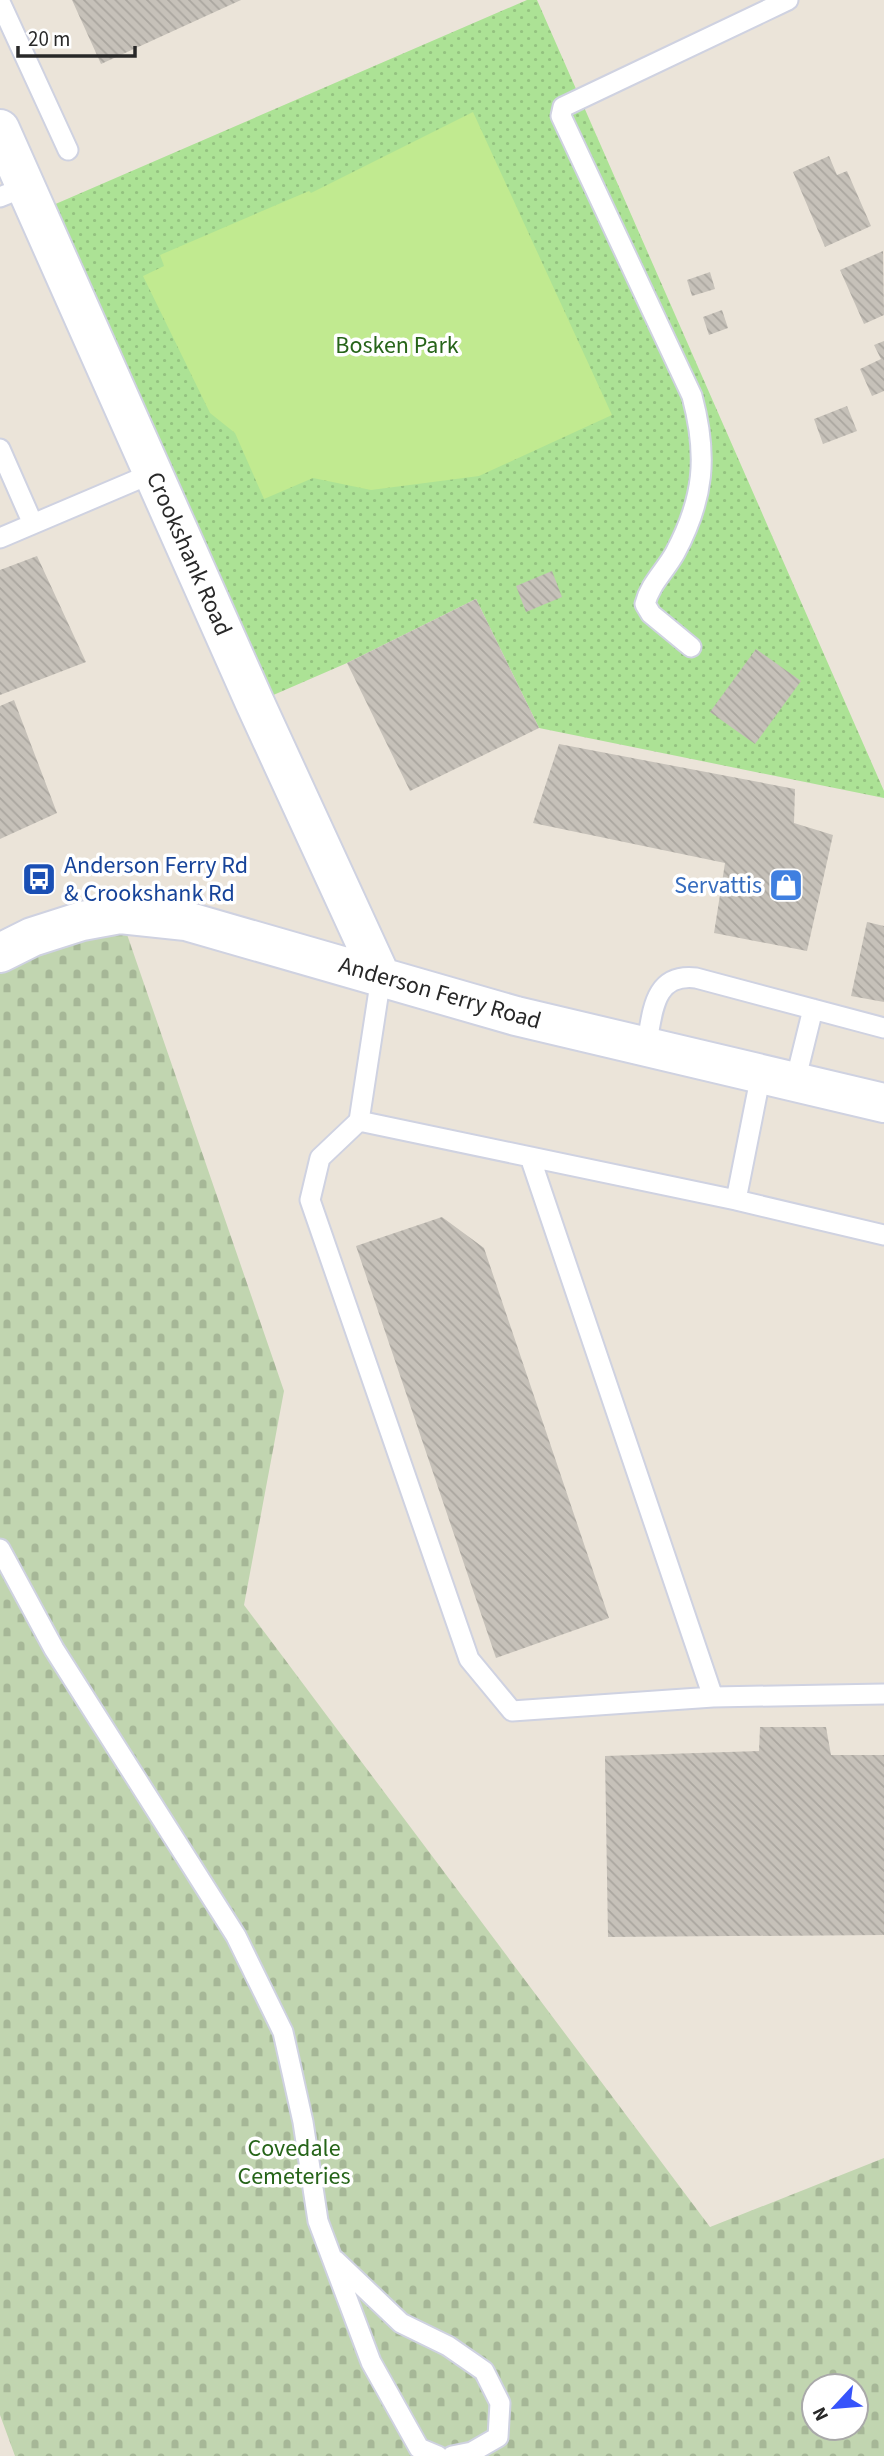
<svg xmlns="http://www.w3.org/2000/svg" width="884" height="2456" font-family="'Source Sans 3',sans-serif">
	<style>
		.cemetery { fill: url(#cemetery-stones); fill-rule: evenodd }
		.park { fill: url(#park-dots) }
		.pitch { fill: #c1ea90 }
		.building { fill: url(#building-back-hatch) }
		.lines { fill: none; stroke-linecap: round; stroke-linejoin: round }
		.service-casing { stroke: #cfd2e1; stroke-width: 23 }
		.tertiary-casing { stroke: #cfd2e1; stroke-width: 42 }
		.service { stroke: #fff; stroke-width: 19 }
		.tertiary { stroke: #fff; stroke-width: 38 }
		.labels { text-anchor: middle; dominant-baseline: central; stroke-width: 7; stroke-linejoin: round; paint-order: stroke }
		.park-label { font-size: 24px; fill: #266419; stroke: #fff }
		.street-label { font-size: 24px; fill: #282828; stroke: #fff }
		.transit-label { font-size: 24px; fill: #164399; stroke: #fff; text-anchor: start }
		.shop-label { font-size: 24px; fill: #366cbe; stroke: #fff; text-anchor: end }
	</style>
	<defs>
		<pattern id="cemetery-stones" width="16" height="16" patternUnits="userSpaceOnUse" patternTransform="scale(1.75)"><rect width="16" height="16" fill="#c1d5b0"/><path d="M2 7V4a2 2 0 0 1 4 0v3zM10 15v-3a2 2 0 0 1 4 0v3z" fill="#a6b797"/></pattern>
		<pattern id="park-dots" width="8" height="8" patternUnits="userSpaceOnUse" patternTransform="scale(1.75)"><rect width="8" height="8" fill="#ace295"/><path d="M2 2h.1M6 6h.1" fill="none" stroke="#94c280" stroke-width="1.8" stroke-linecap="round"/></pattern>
		<pattern id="building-back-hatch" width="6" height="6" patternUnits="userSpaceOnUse" patternTransform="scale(1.75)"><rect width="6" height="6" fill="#c6c1b9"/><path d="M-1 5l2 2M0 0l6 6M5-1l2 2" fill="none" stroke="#aaa69f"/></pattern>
	</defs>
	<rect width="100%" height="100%" fill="#ebe4d9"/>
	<!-- cemetery -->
	<path class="cemetery" d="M120,914L284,1391L244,1605L710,2227L884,2158V2456H15L0,2415V953ZM814,2386H856V2428H814Z"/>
	<!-- park -->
	<path class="park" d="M527,0H537L884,791V798L539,728L476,599L347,663L255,703L37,212Z"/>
	<!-- pitch -->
	<path class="pitch" d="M473,112L612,415L479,476L371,490L313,478L264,499L235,433L210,413L143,276L164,266L160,255L309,191L311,193Z"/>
	<!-- building -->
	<path class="building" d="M72,0H241L101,64Z
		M829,156L837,175L847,171L871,226L825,247L793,172Z
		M883,251L884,315L864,324L840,270Z
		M710,272L715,289L692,296L687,280Z
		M722,310L728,328L709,335L703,317Z
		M884,341V391L872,396L860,369L881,359L874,345Z
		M847,406L857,431L823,444L814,419Z
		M37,556L86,662L0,695V570Z
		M552,571L562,597L526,612L516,586Z
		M476,599L539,728L410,791L347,663Z
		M756,649L801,681L755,744L710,712Z
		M14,700L57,813L0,839V706Z
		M559,744L795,789L794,823L833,835L807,951L714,933L725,863L533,823Z
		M867,922L884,926V1002L851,996Z
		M442,1217L484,1248L609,1618L496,1658L356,1246Z
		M760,1727H826L831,1755H884V1935L608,1937L605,1756L759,1751Z"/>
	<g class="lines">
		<!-- service casing -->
		<g class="service-casing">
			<path id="service" d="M0,2L68,150
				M0,197L25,187
				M0,449L33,524
				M0,538L153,473
				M691,647L651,614L645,604C650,584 665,571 675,553C704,499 708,456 692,396L561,116L563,107L788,0
				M646,1047C653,1014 652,973 696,978L884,1028
				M795,1082L813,1009
				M359,1121L381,977
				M530,1157L713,1697
				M736,1200L761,1074
				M884,1235L736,1200L359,1121L320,1158L310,1200L469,1659L512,1711L713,1697L884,1694
				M0,1549L54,1649L236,1936L283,2032L303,2122L318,2221L371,2362L419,2448L438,2456
				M335,2260L401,2323L448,2346L484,2371L500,2403L498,2437L472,2452L452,2456"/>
		</g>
		<!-- tertiary casing -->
		<g class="tertiary-casing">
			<path id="tertiary" d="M0,129L255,703L381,977
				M0,953L32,937L82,921L120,914L186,921L516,1016L884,1103"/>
		</g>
		<!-- service -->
		<use href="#service" class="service"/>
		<!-- tertiary -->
		<use href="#tertiary" class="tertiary"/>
	</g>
	<!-- icons -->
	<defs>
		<g id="bus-square" transform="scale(1.75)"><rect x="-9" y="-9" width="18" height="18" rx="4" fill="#1a4fb4" stroke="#fff"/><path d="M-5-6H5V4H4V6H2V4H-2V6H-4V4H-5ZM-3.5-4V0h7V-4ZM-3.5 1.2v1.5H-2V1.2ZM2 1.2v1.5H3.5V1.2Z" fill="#fff"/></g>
		<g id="shop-square" transform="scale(1.75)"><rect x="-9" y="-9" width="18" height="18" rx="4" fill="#3f7fe0" stroke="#fff"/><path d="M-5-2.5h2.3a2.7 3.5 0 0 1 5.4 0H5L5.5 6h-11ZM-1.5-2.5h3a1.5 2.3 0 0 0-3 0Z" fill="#fff"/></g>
	</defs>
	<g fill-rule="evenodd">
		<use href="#bus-square" x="39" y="879"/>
		<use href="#shop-square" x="786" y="885"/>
	</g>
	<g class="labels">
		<!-- park labels -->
		<g class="park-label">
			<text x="397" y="345">Bosken Park</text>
			<text x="294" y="2148">Covedale<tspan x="294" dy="28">Cemeteries</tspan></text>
		</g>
		<!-- street labels -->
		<g class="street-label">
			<text transform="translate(189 554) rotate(66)">Crookshank Road</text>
			<text transform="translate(440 993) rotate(16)">Anderson Ferry Road</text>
		</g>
		<!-- transit labels -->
		<g class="transit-label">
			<text x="64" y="865">Anderson Ferry Rd<tspan x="64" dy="28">&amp; Crookshank Rd</tspan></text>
		</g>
		<!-- shop labels -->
		<g class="shop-label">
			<text x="762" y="885">Servattis</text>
		</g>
	</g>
	<!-- north arrow -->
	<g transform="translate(835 2407) rotate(244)"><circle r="33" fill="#ffffff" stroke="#a9a9a9" stroke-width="2"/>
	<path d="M0-5L12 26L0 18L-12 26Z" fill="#3754fb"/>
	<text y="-10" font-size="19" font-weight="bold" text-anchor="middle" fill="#282828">N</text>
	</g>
	<!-- scale -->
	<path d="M18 46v10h117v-10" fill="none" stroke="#282828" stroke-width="3.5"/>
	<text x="28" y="46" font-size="21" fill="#282828" stroke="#ffffff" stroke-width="5" paint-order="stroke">20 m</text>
</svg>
